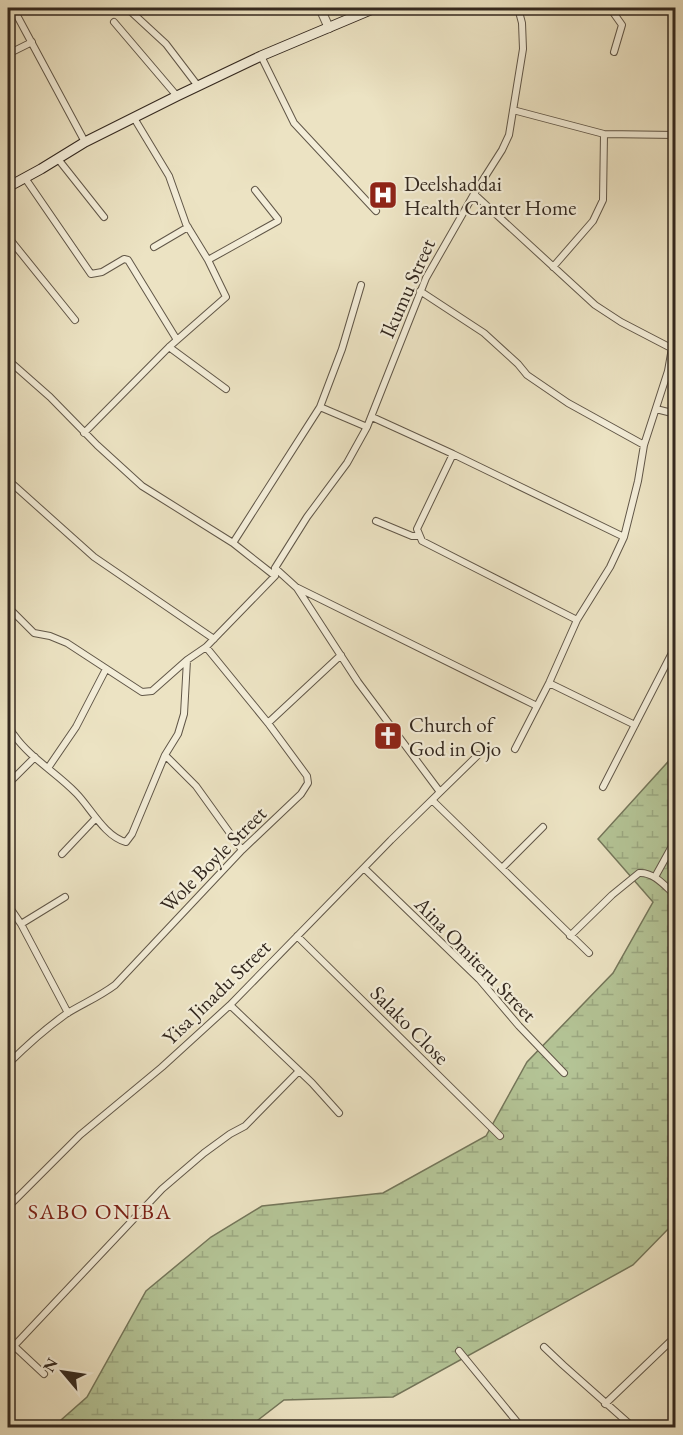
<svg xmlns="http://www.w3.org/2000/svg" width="683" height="1435" font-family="'EB Garamond',serif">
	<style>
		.wetland { fill: url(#wetland-marsh); stroke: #74765a; stroke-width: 1.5 }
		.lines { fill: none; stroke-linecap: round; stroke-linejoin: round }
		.minor-casing { stroke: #615748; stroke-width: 8 }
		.tertiary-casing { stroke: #615748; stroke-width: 10 }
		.secondary-casing { stroke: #33281f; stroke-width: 11 }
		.minor { stroke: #f3edd8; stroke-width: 6 }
		.tertiary { stroke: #f3edd8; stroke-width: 8 }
		.secondary { stroke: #f3edd8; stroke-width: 9 }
		.labels { text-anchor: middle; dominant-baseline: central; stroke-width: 4.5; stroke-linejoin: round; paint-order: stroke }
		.poi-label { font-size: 21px; fill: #33281f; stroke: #f3edd8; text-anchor: start }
		.street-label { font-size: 21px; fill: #33281f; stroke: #f3edd8 }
		.neighbourhood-label { font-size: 22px; letter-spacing: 1.5px; fill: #7a1f14; stroke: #f3edd8 }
	</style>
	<defs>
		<pattern id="wetland-marsh" width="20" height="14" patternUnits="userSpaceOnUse" patternTransform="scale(1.5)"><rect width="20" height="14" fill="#b4c496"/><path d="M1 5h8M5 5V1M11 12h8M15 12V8" fill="none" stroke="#9ba881"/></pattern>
	</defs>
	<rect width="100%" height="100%" fill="#ece3c3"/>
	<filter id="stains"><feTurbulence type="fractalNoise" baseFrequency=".00333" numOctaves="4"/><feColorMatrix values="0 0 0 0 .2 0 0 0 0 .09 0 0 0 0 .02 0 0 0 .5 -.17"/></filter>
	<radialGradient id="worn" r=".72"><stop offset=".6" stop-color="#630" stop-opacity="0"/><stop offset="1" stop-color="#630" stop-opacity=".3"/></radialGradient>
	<!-- wetland -->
	<path class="wetland" d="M675,754V1222L633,1265L393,1397L284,1400L249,1427L52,1428L87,1397L146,1291L211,1237L262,1206L383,1193L486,1136L527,1062L613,973L653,902L598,839Z"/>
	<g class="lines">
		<!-- minor casing -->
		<g class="minor-casing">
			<path id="minor" d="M13,8L85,142
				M127,8L166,44L198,86
				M610,8L622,25L614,52
				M114,22L177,96
				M8,54L32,42
				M261,56L294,123L376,211
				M513,110L604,134L676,135
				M58,159L104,217
				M25,178L91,274L102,272L124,259L128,260L177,340
				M474,194L595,305L621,322L671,348
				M8,237L75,320
				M154,247L188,227
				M208,260L278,221V219L255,190
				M553,267L593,221L603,200L604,134
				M420,291L484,333L518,364L527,375L568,403L644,445
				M169,347L226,389
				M8,360L50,397L97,445L142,486L233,543
				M320,407L367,427
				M656,409L676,414
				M372,417L453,454L624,537
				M84,433L169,347L226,297L208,260L186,224L169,176L134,118
				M453,454L417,529L422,541L577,620
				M8,480L94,557L214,639
				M376,521L412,536H419
				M275,568L297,588L358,682L440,792
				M275,576L233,543L320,407L342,349L361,285
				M298,588L537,706
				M8,607L34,633L50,636L67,643L142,692L152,691L187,660
				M549,683L635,725
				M8,723C10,727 11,732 14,735C30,758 57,773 76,793C90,807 105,837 126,842L132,834L165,755
				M268,723L341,655
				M515,749L549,683L577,620L610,567L624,537L638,481L644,445L668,371L676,325
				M48,768L76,727L106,669
				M8,784L35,757
				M603,787L676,645
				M432,800L589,953
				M242,850L196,786L165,755L178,734L184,714L187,660L206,647L275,576V568L307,517L347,463L367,427L426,278L474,194L502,150L509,135L523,49L522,23L518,8
				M62,854L96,818
				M364,868L479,979L519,1026L564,1073
				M502,868L543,827
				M655,877L676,839
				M8,905L21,924L68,1013
				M21,924L65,897
				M297,936L500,1136
				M570,936L612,895L639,873C654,872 665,886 676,896
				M230,1005L312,1083L339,1113
				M8,1064C26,1046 45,1029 66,1014C82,1004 99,997 115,985L242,850L301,794L308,783L307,776L268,723L206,647
				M8,1207L80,1135L162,1067L230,1005L391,840L478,755
				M8,1338L14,1346L162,1189L204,1153L230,1134L245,1126L299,1071
				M544,1347L563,1365L634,1428
				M459,1351L522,1428
				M8,1357L14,1346L44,1374
				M605,1404L676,1336"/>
		</g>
		<!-- tertiary casing -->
		<g class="tertiary-casing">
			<path id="tertiary" d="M320,8L329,28"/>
		</g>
		<!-- secondary casing -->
		<g class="secondary-casing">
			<path id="secondary" d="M8,187L41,169L85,142L177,96L261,56L375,8"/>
		</g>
		<!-- minor -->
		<use href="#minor" class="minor"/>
		<!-- tertiary -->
		<use href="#tertiary" class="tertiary"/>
		<!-- secondary -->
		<use href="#secondary" class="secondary"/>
	</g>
	<!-- icons -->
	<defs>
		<g id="hospital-square" transform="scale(1.5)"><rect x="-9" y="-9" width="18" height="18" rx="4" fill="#8f2418" stroke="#f3edd8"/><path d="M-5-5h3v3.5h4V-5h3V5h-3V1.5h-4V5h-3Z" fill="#fff"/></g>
		<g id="church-square" transform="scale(1.5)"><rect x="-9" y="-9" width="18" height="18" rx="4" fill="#8f2418" stroke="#f3edd8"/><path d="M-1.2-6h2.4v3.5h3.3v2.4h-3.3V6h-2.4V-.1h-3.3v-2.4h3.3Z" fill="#fff"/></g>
	</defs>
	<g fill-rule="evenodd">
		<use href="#hospital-square" x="383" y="195"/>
		<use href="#church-square" x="388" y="736"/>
	</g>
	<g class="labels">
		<!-- poi labels -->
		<g class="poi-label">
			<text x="404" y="183">Deelshaddai<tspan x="404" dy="24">Health Canter Home</tspan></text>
			<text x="409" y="724">Church of<tspan x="409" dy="24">God in Ojo</tspan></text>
		</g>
		<!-- street labels -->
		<g class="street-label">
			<text transform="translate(407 288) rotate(-66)">Ikumu Street</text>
			<text transform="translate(213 859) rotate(-45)">Wole Boyle Street</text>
			<text transform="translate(476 959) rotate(46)">Aina Omiteru Street</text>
			<text transform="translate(216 992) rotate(-44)">Yisa Jinadu Street</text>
			<text transform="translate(410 1025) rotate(45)">Salako Close</text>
		</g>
		<!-- neighbourhood labels -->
		<g class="neighbourhood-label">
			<text x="100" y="1211">SABO ONIBA</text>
		</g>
	</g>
	<!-- margin -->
	<rect width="683" height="1435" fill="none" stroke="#ece3c3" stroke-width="30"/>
	<rect x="9" y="9" width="665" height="1417" fill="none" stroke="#33281f" stroke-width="3"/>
	<rect x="15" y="15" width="653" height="1405" fill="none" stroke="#33281f" stroke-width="1.5"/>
	<!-- north arrow -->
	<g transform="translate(63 1372) rotate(299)" stroke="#f3edd8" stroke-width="4.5" paint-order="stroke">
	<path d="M0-4.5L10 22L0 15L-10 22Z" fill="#33281f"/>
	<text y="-9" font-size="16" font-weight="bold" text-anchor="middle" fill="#33281f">N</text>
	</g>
	<rect width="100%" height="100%" filter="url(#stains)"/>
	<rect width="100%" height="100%" fill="url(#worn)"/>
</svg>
